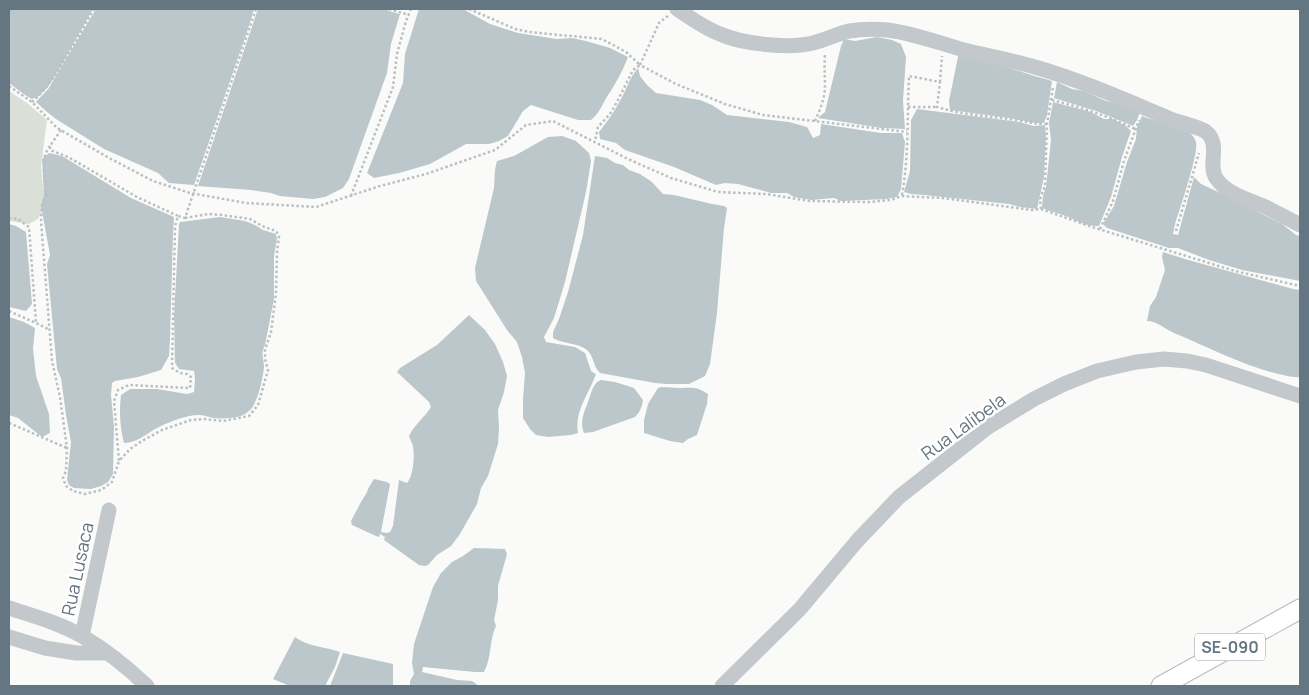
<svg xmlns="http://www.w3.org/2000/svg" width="1309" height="695" font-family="Manrope,sans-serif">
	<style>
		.green { fill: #dadfd7 }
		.water { fill: #bbc7cb }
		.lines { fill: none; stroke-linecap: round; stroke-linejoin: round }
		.major-casing { stroke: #b5babe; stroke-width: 21 }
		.path { stroke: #bbbfc2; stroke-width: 2.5; stroke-dasharray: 2.5 2.5; stroke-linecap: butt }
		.minor { stroke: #c3c8cc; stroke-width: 15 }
		.major { stroke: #fff; stroke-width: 19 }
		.labels { text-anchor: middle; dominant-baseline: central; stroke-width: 5; stroke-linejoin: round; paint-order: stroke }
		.shield { fill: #fff; stroke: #939fa8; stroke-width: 1 }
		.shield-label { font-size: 16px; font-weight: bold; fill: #657683 }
		.street-label { font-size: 18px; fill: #657683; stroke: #fff }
	</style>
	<rect width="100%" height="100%" fill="#fafaf8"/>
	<!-- green -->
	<path class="green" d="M9,91L27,103L47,120L41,166L44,195L41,213L38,219L29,224L9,221Z"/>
	<!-- water -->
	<path class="water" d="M9,9H93L61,66L48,87L39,96L32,99L25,95L9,83Z
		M96,9H254L248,29L194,185L169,183L158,173L104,149L56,119L47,112L36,102L49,88L54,79Z
		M258,9H385L389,11L400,14L391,44L387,73L349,179L343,188L325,197L313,199L280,196L271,193L251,190L198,186Z
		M419,9H463L490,24L518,33L557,39L572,38L586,41L610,48L628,57C622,73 614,86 605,100C601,108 598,114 591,120H578L531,105L523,111L508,136L499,141L489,144H466L430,164L399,173L374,178L367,173L403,83L405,54Z
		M877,37L892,40L901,44L906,57L903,101L905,129L882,128L818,118L825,112L841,46L844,39L855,41Z
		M959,52C990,61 1020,72 1052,81L1047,115L1044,123H1035L1009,118L950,110L949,101Z
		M638,68L640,76L647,85L656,93L700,100L712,105L727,115L789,122L807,127L813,138L820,135L821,124L881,133H902L905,142L901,189L897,197L886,199L841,201L834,198L811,200L794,197L787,193H771L738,184L725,183L716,185L674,167L625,150L616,143L600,139L599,132C607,122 615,111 621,99C627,88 630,77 638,68Z
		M1057,82L1072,89L1084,91L1106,101L1119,104L1140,112L1137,120L1133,126L1121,121L1096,111L1054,98Z
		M1053,102L1091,112L1104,119H1113L1126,126L1131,131L1122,157L1111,197L1099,226C1087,227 1078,221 1068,217C1060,213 1050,212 1042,208L1043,196L1046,187L1051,140L1049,123Z
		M917,109L1019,122L1034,126L1045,125L1046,136L1044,177L1037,209L1020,207L1009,204L924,195L911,194L904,192L910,171L911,120Z
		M1142,116C1155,122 1171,122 1183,128C1189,131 1194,136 1196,142C1199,153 1179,211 1175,224L1173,234L1178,235L1194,177L1201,184L1229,197L1282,224L1296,235L1300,236V281L1242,270L1209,260L1178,248H1169L1107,228L1103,224L1114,206L1127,162L1136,139L1137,127Z
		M562,136L576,141L589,153L591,161L586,192L565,282L554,318L544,337L546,342L575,347L585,353L591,371L596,374C589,394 574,411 578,433L571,435L548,437L536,435L530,429L523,418V399L525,373L522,357L517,342L507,330L476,281L475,268L494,188C495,179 494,170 497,161L514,156L548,137Z
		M49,153L62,156L131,198L174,217L173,233L170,340L169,356L161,370L138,377L115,381L112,383L111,395L114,427L113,474L108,482L101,486L91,489L74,488L69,485L67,480L71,442L66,415L61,378L57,369L47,264L50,255L41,206L44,195L42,159Z
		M595,156L607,158L615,163L623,165L629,170L640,174L652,182L663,194L674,195L712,204L724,206L727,208L724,228L717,313L710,364L705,376L689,384H667L655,383L600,373C593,367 594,356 587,350C579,343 563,344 553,338V332L559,319L568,292L583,235Z
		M220,217L245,221L255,225L263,230L276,234L277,239L274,256V299L265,345C260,355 264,357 264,367C263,378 258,402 250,410C242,419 224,419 213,418C209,417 203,415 199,415C186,415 166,423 155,429C144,436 137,442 124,443C120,427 119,412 121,395L130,389H157L187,394L194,392L195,379L194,371L179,369L175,363L174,316L179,224L180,222Z
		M9,224L16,226L26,232L32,304L26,311L9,307Z
		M1163,252L1185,259L1293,289L1300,290V377C1292,378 1285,375 1278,374C1242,365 1208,347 1174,333C1165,329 1157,321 1147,321L1150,306L1156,297L1165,270L1162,257Z
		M469,315L485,330L495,344L503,362L507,376L504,392L498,410L499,427L498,444L488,476L481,488L477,504L460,534L451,546L437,555L428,565L425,566L419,565L384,540L385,537L380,534L379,537L376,536L352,525L351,521L361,502L366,494L369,487L374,479L387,482L390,484L381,532L387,533L390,532L393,526L399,480L407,483C413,477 415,456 413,447C413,444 410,440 409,436C414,425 424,418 431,407L429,402L397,372L400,368L437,345Z
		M9,317L24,322L35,328L33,349L36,376L49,414L50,433L42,437L18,418L9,415Z
		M601,380L615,382L634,388L643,400C642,407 640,412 635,417L593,432L584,433C579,421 585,411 589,399C592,391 593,383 601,380Z
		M662,387C668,387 673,388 679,388C692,388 696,386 708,394L707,404L697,435L688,439L683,443L670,441L644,433V420L648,404L658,388Z
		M474,548L505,549L507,554L498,586V600L494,620L496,626C489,640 492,657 484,672H475L423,667L422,672L457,680L472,681L479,686H410V681L414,674L412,663L414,644L433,587L441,573L452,562L463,556Z
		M295,637C306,646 326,647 340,652L335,667L325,686H290L273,679Z
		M343,653L393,664V686H330Z"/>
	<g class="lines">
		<!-- major casing -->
		<g class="major-casing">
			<path id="major" d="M1161,686L1300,609"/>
		</g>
		<!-- path -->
		<path class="path" d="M389,9L409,15
			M469,9L515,29L529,32L602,39L626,52L640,65L633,70L617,102L610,114L598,127L595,141
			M668,16L659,23L640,65L676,84L725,104L763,115L907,132
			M940,82L942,56
			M9,86L32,102L57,128L111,159L153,181L190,193L246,203L316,207L380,186L426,174L495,150L526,125L553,121L628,159L671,178L718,192L766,194L810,201L869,202L891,200L902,196L920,197L943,198L1032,210L1041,209L1092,227L1235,271L1300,286
			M1052,100C1080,107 1108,116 1135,129
			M32,102C59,77 76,40 94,9
			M908,107H937
			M815,121C820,110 825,98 825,86C825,75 824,65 825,54
			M61,130L50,146V150L68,157L137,197L178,216
			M50,146L45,154L44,169L46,195L42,206L41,221L52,361L60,397L67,448L66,471L63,478L66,486L73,491L85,494L101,490L112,482L119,461
			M902,195C909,156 907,116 909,76L940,82L937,107C962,115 989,116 1016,120C1027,122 1036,124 1047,124
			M351,196L393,87L397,54L406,21L411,9
			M1041,209L1040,199L1045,186L1047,124L1053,87
			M9,218L18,219L29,227L36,323
			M185,218L208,214L222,215L250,219L262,226L276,231L279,236L277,253L276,293L271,332L265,350V359L268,370L258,405L249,416L223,421L205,419L191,420L162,430L142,441L130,449L119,461L114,401L118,390L129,385L190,388L191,377L187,374L180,373L172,368L175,226L178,216L185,218L256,9
			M1100,229L1113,201L1124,161L1139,120
			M1176,231L1199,153
			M9,311L36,323L50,330
			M9,423L67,448"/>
		<!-- minor -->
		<path class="minor" d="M677,9C691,18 704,28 720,34C743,44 788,49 813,43C825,40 837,34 849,31C862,29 875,29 887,30C913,33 939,43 964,50C988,56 1012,60 1035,67C1080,80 1123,99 1166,117C1179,123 1193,125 1205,131C1222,144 1207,163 1216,178C1226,194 1250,200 1266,207C1277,213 1289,219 1300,225
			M9,608C34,616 59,623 82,636C106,650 127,667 147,686
			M82,636L109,510
			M9,637L45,648L76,653H108
			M722,686L800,609L857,541L899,497L988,427L1034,399L1064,384L1097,371L1136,362L1164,359L1187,361L1206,365L1300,396"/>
		<!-- major -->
		<use href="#major" class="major"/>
	</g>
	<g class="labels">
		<!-- shield labels -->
		<rect class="shield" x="1195" y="633.5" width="70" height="27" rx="4"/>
		<g class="shield-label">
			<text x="1230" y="647">SE-090</text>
		</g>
		<!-- street labels -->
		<g class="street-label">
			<text transform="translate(963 426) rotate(-36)">Rua Lalibela</text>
			<text transform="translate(77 569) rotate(-78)">Rua Lusaca</text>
		</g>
	</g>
	<!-- border -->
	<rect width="1309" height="695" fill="none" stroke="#657683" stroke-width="20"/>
</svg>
